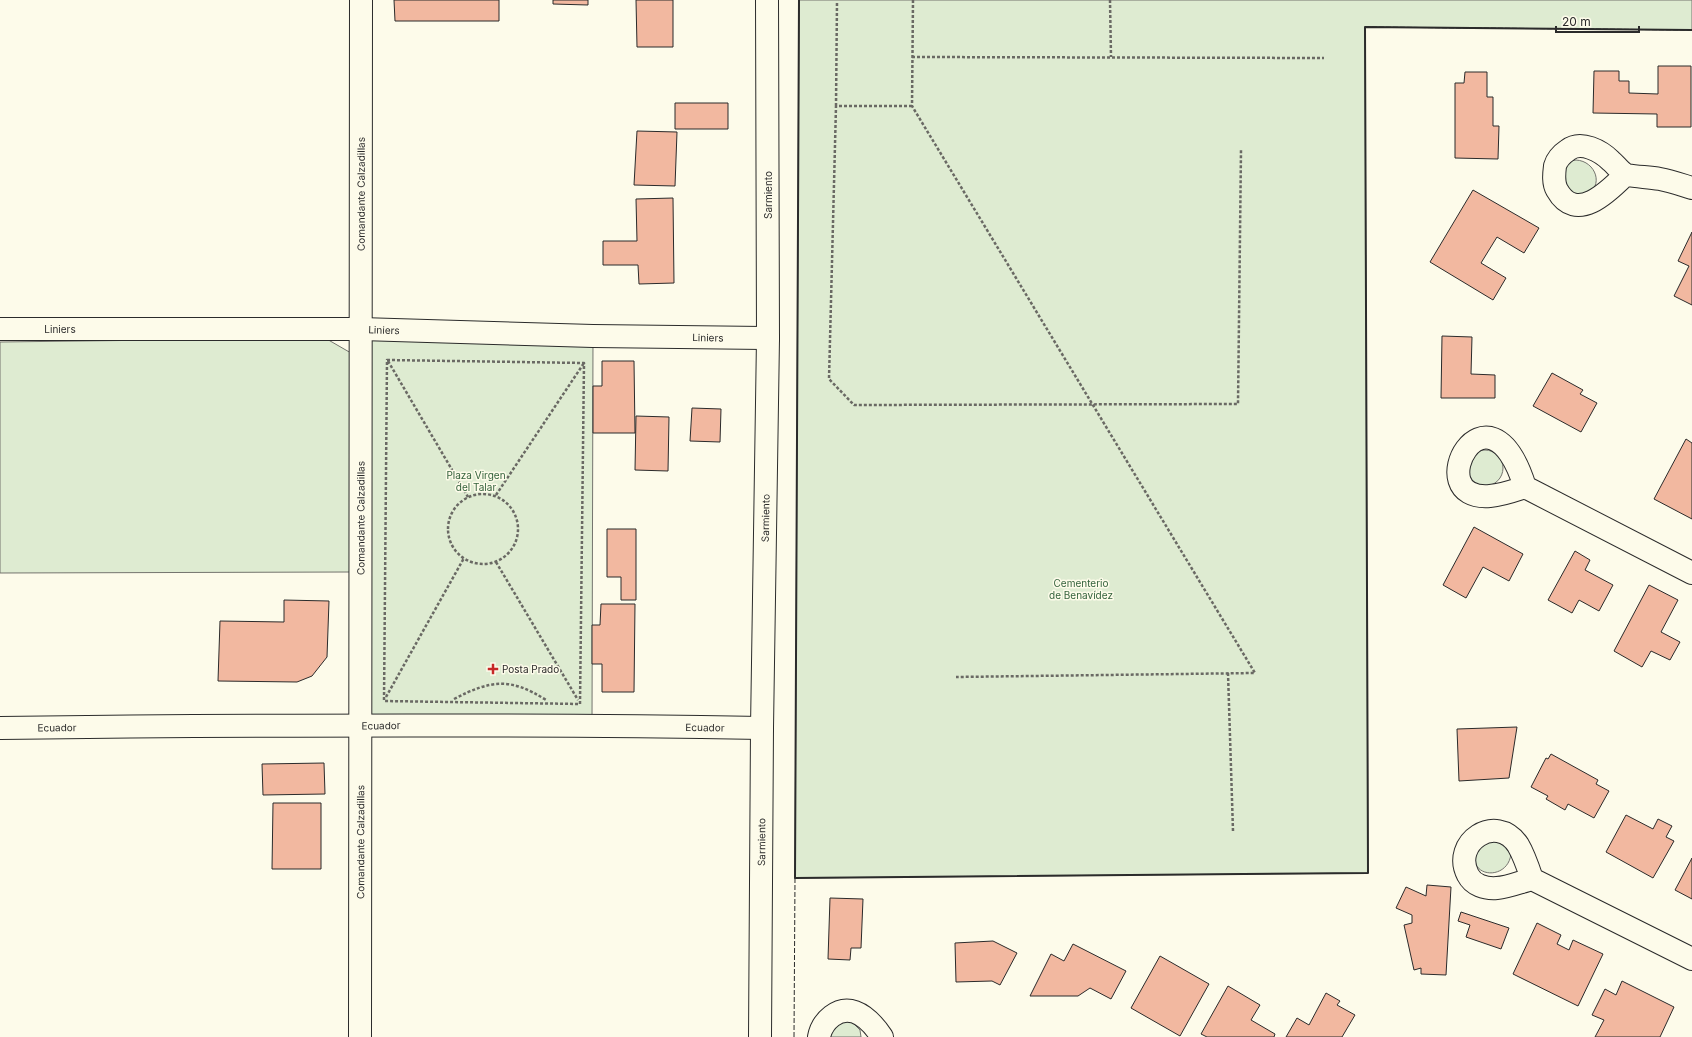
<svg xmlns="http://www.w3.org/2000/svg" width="1692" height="1037" font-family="Inter,sans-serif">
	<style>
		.green { fill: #deebd1; stroke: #74746e }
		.building { fill: #f2b8a0; stroke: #2b2b2b }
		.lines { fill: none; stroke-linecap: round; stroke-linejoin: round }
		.minor-casing { stroke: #2b2b2b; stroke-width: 24 }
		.path { stroke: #6a6964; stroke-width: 2.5; stroke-dasharray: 3 2; stroke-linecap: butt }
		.minor { stroke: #fdfbea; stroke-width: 22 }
		.fence { stroke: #2b2b2b; stroke-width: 1; stroke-dasharray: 5 2; stroke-linecap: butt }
		.wall { stroke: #2b2b2b; stroke-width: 2 }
		.poi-dot { fill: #c62828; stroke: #fdfbea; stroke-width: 1.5 }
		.labels { text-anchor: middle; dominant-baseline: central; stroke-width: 3; stroke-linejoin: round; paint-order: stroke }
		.street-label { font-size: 10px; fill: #2b2b2b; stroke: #fdfbea }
		.park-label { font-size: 10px; fill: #34623c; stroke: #fdfbea }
		.poi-label { font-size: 10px; fill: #2b2b2b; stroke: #fdfbea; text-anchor: start }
	</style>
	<rect width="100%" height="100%" fill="#fdfbea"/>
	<!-- green -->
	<path class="green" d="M799,0H1692V30L1365,27L1368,873L795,878Z
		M1576,160C1596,161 1605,187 1585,195C1581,196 1576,195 1572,195L1560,176L1570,161Z
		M361,329L593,336L592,725L360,724Z
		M325,338L351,353L350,572L0,573V342Z
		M1467 468a18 18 0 1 1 36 0a18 18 0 1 1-36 0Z
		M1501,839L1511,854C1508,879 1474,878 1475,858C1475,853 1478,847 1480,842Z
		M835,1021L852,1022L860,1030L861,1037H825Z"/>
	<!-- building -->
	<path class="building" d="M394,0H499V21H395Z
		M553,0H588V5L553,4Z
		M636,0H673V47H637Z
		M1658,66H1691V127H1657V114L1593,113L1594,71H1619V81H1629V93L1658,94Z
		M1465,72H1487V97H1493V126H1499L1498,159L1455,158V83H1464Z
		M675,103H728V129H675Z
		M637,131L677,132L675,186L634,185Z
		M1473,190L1539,228L1524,253L1497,237L1481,263L1506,278L1493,300L1430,262Z
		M673,198L674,283L639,284L638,265H603V241H637L636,199Z
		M1692,232V305L1674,296L1689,266L1678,261Z
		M1442,336L1472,337L1471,374L1495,375V398H1441Z
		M602,361H634L635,433H593V386H602Z
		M1552,373L1583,390L1580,394L1597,403L1581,432L1533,406Z
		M692,408L721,409L720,442L690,441Z
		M636,416L669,417L668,471L635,470Z
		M1686,439L1692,443V519L1654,499Z
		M1474,527L1523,554L1509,581L1483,567L1466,598L1443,585Z
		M607,529H636V600H621V577H607Z
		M1575,551L1590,560L1585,570L1613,585L1599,611L1579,600L1572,613L1548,600Z
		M1649,585L1678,600L1661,632L1680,642L1670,660L1651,651L1642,667L1614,651Z
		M284,600L329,601L327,657L312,676L297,682L218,681L220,621L284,622Z
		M601,604H635L634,692H602V664H592V625H600Z
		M1517,727L1509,778L1459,781L1457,729Z
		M1551,754L1598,780L1596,784L1609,791L1594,818L1568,804L1565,810L1546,799L1548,796L1531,787L1546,758L1548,759Z
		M324,763L325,794L263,795L262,764Z
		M273,803H321V869H272Z
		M1626,815L1653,829L1658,819L1672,826L1666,837L1674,841L1653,878L1606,852Z
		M1692,858V899L1675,890Z
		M1427,885L1451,887L1446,975L1421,974V968L1414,970L1404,925L1412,923V915L1396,908L1406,887L1426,896Z
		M830,898L863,899L861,948H851L850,960L828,959Z
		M1461,912L1509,928L1501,949L1466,937L1470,925L1458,921Z
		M1537,923L1561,935L1557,944L1569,950L1573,940L1603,954L1578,1006L1513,974Z
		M993,941L1017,953L1000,985L992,981L956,982L955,943Z
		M1073,944L1126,971L1111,999L1090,988L1078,996H1030L1051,954L1064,961Z
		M1160,956L1209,984L1180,1036L1131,1008Z
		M1622,981L1674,1007L1660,1037H1595L1604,1020L1592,1015L1605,989L1616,995Z
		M1228,986L1260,1005L1251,1020L1275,1034L1274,1037H1207L1201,1034Z
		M1326,993L1340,1001L1337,1005L1355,1015L1342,1037H1286L1297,1018L1309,1025Z"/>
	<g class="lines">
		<!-- minor casing -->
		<g class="minor-casing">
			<g id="minor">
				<path d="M1625,175C1608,192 1576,224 1557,190C1553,183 1554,174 1555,166C1557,159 1562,154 1568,150C1581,140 1601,151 1611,161C1616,165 1621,173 1627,175C1638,177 1649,177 1660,179C1671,181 1682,185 1692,188"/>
				<path id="s1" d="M0,329H361L593,336L768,338"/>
				<path d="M1525,487C1513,491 1502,495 1490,496C1417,502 1488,368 1525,487L1692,573"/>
				<path id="s2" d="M0,728C254,725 508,724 762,728"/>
				<path d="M1532,879C1520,882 1509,887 1497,888C1485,889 1473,885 1468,875C1451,843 1496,812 1518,845C1524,855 1528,867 1532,879L1692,959"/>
				<path id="s3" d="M360,1037L361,0"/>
				<path id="s4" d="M760,1037L762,728L768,338L767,0"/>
				<path d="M819,1037C822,1021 838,1006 855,1012C866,1016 876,1028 882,1037"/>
			</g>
		</g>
		<!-- path -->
		<path class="path" d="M913,0L912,106L1255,673L956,677
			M1110,0L1111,57
			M912,57L1324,58
			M836,106L837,1
			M912,106H836L829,379L854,405L1238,404L1241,150
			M387,360L584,363L580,704L384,701Z
			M388,361L468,497
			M448 529a35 35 0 1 1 70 0a35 35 0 1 1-70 0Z
			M496,495L584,363
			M496,562L578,700
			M1228,673L1233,831
			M386,697L464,558
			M454,699C491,680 510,677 546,700"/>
		<!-- minor -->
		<use href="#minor" class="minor"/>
		<!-- fence -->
		<path class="fence" d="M1365,27L1692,30
			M794,1037L795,878"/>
		<!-- wall -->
		<path class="wall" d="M799,0L795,878L1368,873L1365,27L1692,30"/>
	</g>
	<!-- markers -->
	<path class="poi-dot" d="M491 663h4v4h4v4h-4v4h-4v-4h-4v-4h4z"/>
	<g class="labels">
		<!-- street labels -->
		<g class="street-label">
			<text stroke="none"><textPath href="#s3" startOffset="843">Comandante Calzadillas</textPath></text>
			<text transform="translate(768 195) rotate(-90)">Sarmiento</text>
			<text stroke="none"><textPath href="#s1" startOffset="60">Liniers</textPath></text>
			<text stroke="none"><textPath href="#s1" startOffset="384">Liniers</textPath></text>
			<text stroke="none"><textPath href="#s1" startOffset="708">Liniers</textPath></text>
			<text stroke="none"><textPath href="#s3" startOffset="519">Comandante Calzadillas</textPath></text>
			<text stroke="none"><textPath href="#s4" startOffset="519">Sarmiento</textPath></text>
			<text stroke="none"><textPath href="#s2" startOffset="381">Ecuador</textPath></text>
			<text stroke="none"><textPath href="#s2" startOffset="57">Ecuador</textPath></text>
			<text stroke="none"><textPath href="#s2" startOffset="705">Ecuador</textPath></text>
			<text stroke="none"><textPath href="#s3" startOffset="195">Comandante Calzadillas</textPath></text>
			<text stroke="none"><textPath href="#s4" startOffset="195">Sarmiento</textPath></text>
		</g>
		<!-- park labels -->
		<g class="park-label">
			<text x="476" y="475">Plaza Virgen<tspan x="476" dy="12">del Talar</tspan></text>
			<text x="1081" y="583">Cementerio<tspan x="1081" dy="12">de Benavídez</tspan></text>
		</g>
		<!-- poi labels -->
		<g class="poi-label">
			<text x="502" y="669">Posta Prado</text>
		</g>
	</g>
	<!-- scale -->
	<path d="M1556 26v6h83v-6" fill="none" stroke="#2b2b2b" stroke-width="2"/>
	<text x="1562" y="26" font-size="12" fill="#2b2b2b" stroke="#fdfbea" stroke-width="3" paint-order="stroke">20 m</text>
</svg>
